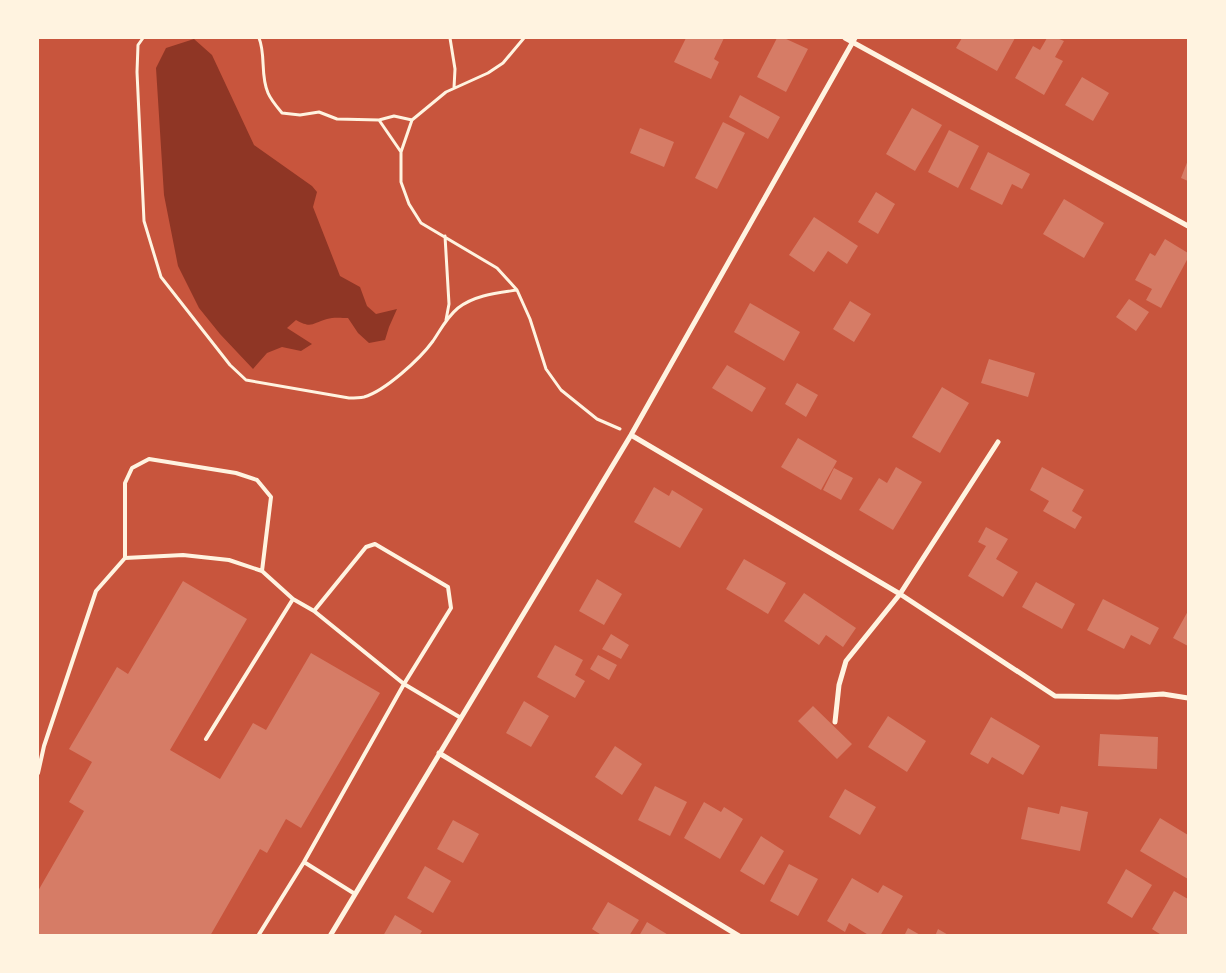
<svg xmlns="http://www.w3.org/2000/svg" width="1226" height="973" font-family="'Exo 2',sans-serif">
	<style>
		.water { fill: #8f3625 }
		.building { fill: #d67c66 }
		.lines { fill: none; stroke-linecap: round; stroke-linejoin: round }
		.path { stroke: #fff3e0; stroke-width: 3 }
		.service { stroke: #fff3e0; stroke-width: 4 }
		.minor { stroke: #fff3e0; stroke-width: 5 }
	</style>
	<rect width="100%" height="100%" fill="#c8553d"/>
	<!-- water -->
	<path class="water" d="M194,39L212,55L254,145L312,186L317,192L313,207L340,276L360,287L367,306L376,314L397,309L389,327L385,340L369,343L358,333L348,318C342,318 333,317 327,319C312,323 312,329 296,320L287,328L312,344L301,351L282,347L267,353L253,369L220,334L199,308L178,266L164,195L156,68L166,48Z"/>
	<!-- building -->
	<path class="building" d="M686,38H724L714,59L719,62L711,79L674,62Z
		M777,38H784L808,49L786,92L757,77Z
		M962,38H1015L997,71L956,48Z
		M1047,38H1057L1064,41L1055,57L1063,61L1044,95L1015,78L1033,46L1040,50Z
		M1082,77L1109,93L1093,121L1065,105Z
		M740,95L780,117L768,139L729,117Z
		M912,108L942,125L915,171L886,154Z
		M723,122L745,133L717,189L695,178Z
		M640,128L674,142L664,167L630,153Z
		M949,130L979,146L958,188L928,172Z
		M988,152L1030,174L1022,189L1012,184L1002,205L970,189Z
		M1188,160V181L1181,178Z
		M876,192L895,204L878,234L858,222Z
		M1064,199L1104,223L1084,258L1043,234Z
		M814,217L858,246L847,264L828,251L814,272L789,255Z
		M1165,239L1188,253V258L1161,308L1146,300L1152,289L1135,280L1150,253L1155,256Z
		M1129,299L1149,312L1136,331L1116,317Z
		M850,301L871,314L854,342L833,329Z
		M750,303L800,332L784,361L734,332Z
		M989,359L1035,373L1028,397L981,383Z
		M727,365L766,388L752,412L712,388Z
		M797,383L818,395L806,417L785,404Z
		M942,387L969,403L940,453L912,437Z
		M798,438L837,461L821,490L781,467Z
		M896,467L922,482L893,530L859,510L879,478L887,483Z
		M1042,467L1084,490L1072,511L1082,517L1075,529L1043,511L1049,501L1030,490Z
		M834,468L853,478L841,500L823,490Z
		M654,487L669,496L672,490L703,509L680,548L634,522Z
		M986,527L1008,539L996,559L1018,572L1003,597L968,576L986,546L978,542Z
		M744,559L786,583L768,614L726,589Z
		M597,579L622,594L604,625L579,611Z
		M183,581L247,619L170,750L220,779L253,723L266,730L311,653L380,693L301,828L286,819L267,853L260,849L210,936H38V891L84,811L69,802L92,762L69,749L117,667L128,674Z
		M1036,582L1075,604L1062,629L1022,607Z
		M804,593L856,628L843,647L826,635L819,645L784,621Z
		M1103,599L1159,628L1150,645L1131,635L1124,649L1087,630Z
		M1188,611V646L1173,638Z
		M611,634L629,645L621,659L602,649Z
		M555,645L583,660L575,675L585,681L575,698L537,677Z
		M598,655L617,665L609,680L590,669Z
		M524,701L549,716L531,747L506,733Z
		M813,706L852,744L837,759L798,721Z
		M888,716L926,741L907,772L868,747Z
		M991,717L1040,746L1023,775L992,757L988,764L970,754Z
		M1100,734L1158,737L1157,769L1098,766Z
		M615,746L642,764L622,795L595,777Z
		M655,786L687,802L670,836L638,820Z
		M845,789L876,807L860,835L829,817Z
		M704,802L721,812L724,807L743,819L720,859L684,838Z
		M1061,806L1088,812L1080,851L1021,839L1028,807L1059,814Z
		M1160,818L1188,835V879L1140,851Z
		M453,820L479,834L463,863L437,849Z
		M761,836L784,851L764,885L740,871Z
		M789,864L818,879L798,916L770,901Z
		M425,866L451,881L433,913L407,898Z
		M1126,869L1152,885L1132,918L1107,903Z
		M852,878L878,893L883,885L903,896L880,936H870L849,923L845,932L827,921Z
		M1174,891L1188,899V936H1163L1152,929Z
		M608,902L639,920L629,936H603L592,929Z
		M395,915L422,931L419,936H383Z
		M647,922L670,936H639Z
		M908,928L922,936H904Z
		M938,929L950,936H935Z"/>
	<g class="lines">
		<!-- path -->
		<path class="path" d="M143,38L138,45L137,72L144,221L161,277L230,365L246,380L349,398C354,398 359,398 364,397C385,391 420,359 433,341C441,329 447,317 458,308C475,295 497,293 517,290
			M259,38C266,55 260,75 268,93C271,100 277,107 282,113L300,115L319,112L337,119L379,120L394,116L412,120
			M450,38L455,69L454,88
			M524,38L503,63L488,73L446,92L412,120L401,152V182L409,204L421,223L497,268L517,290L530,319L546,369L561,390L597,419L620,429
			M379,120L401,152
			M445,236L449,304L446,320"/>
		<!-- service -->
		<path class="service" d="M125,558V483L132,468L149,459L236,473L257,480L271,497L262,571
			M206,739L293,599
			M38,773L44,746L96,591L125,558L183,555L229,560L262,571L293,599L314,611L404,684L451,608L448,587L375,544L366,547L314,611
			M304,862L355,894
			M258,936L304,862L404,684L461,718"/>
		<!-- minor -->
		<path class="minor" d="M845,38L1188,226
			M631,435L900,594L1055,696L1118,697L1163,694L1188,698
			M835,722L839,685L846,661L900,594L998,442
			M439,753L739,936
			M330,936L631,435L855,38"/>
	</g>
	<!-- border -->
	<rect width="1226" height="973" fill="none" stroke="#fff3e0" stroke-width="78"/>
</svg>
